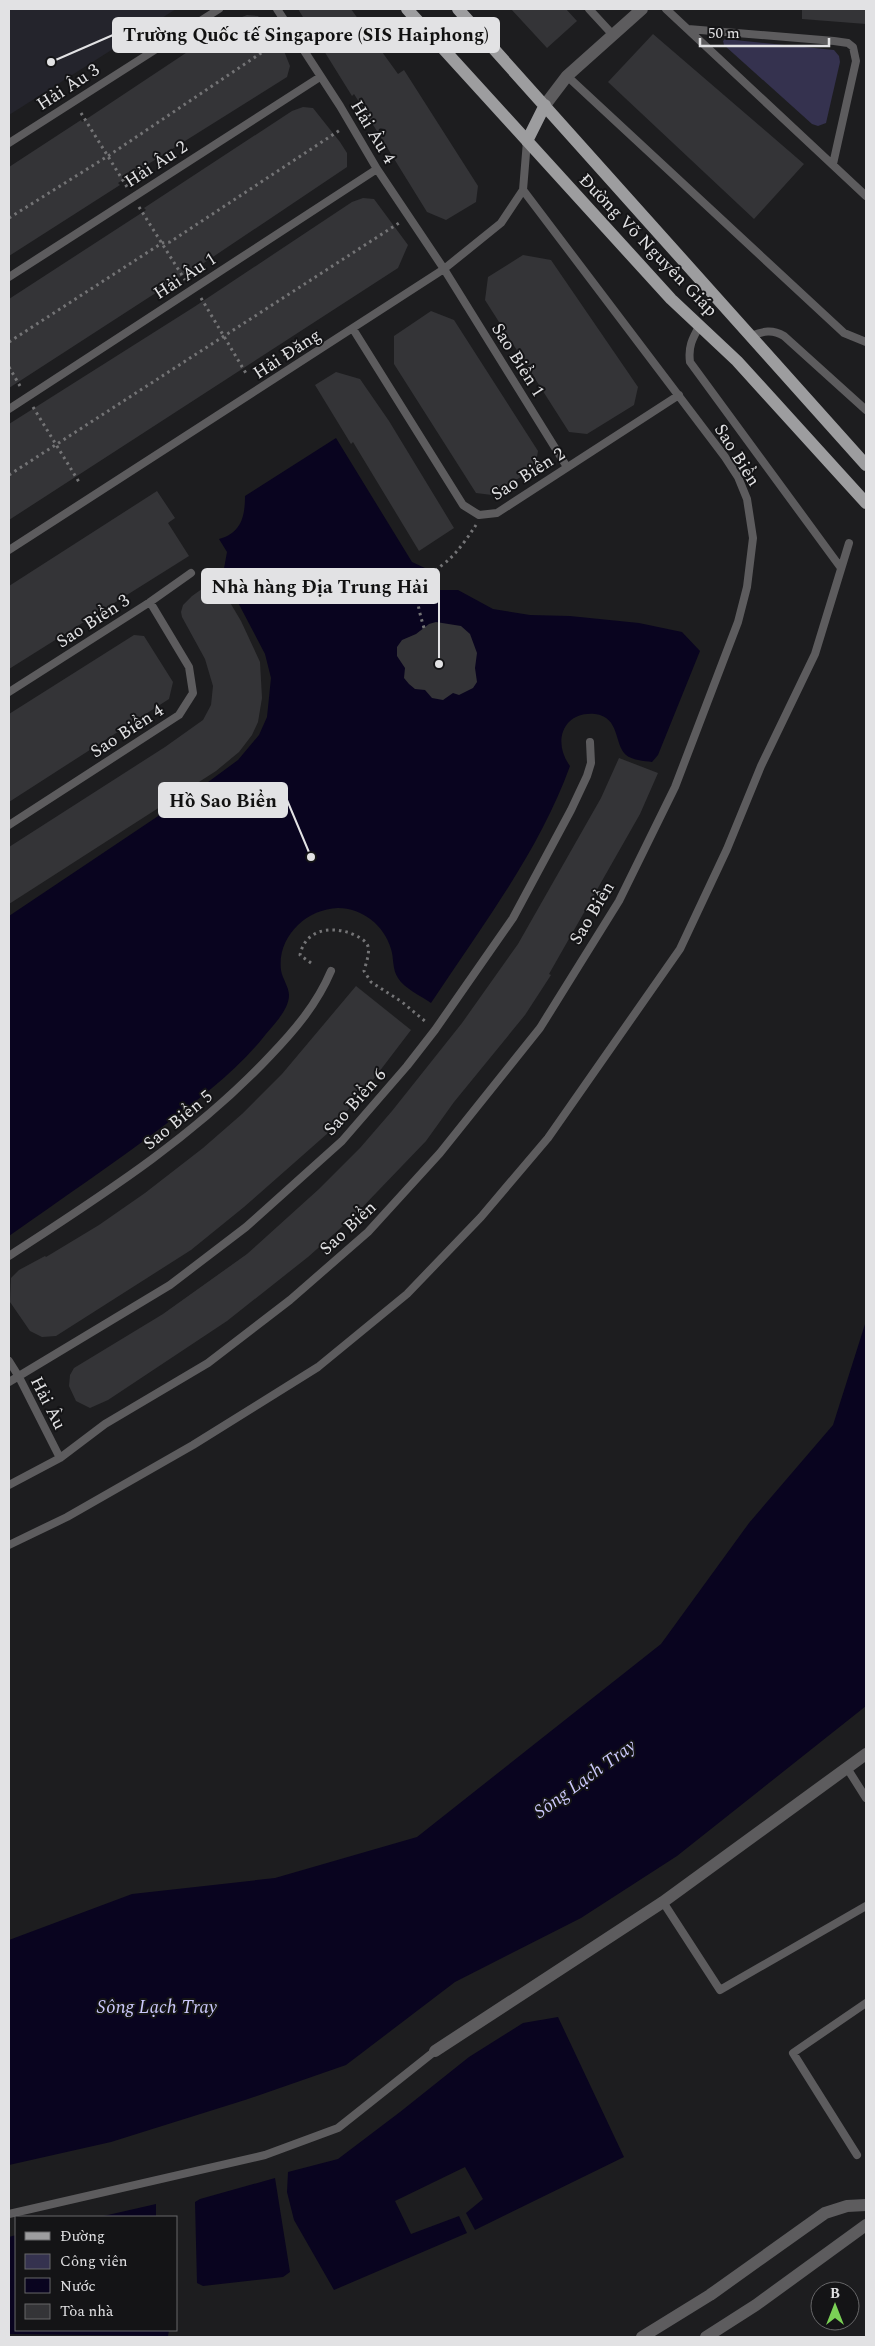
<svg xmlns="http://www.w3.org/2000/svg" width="875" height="2346" font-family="Spectral,serif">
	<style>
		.built { fill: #24242c }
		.green { fill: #35324f }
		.water { fill: #09041f }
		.building { fill: #343437 }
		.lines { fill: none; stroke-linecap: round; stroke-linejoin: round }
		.path { stroke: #747476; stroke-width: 3; stroke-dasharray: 2.5 4; stroke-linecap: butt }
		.lane { stroke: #5d5c5e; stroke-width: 8 }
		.street { stroke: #5d5c5e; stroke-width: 12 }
		.primary { stroke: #9d9d9f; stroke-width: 12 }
		.labels { text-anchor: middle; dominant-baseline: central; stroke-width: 4; stroke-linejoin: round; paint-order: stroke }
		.street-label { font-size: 18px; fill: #e2e2e4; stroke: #141416 }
		.water-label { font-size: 19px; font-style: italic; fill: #cbc8fb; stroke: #141416 }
		.leader { fill: none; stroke: #e2e2e4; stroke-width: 2 }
		.callout-dot { fill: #e2e2e4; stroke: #141416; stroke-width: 2 }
		.callout { fill: #e2e2e4; stroke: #e2e2e4; stroke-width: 2 }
		.callout-label { font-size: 19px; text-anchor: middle; font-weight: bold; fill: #111 }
	</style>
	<rect width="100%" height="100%" fill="#1d1d1f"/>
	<!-- built -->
	<path class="built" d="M9,9H176L9,115Z"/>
	<!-- green -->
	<path class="green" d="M725,39L834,50L839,56L840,62L826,123L818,126L812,124L724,45L723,41Z"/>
	<!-- water -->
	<path class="water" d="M336,438L412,562L425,568L426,579L437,590H458L493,609L530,615L570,616L639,623L682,632L700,651L658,755L652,762C644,761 632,760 626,755C614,744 620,717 595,714C563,711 552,742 570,766C539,852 481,927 431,1003C421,996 404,988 398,978C392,969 394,958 391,949C384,925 362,908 338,908C306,909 277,937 281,970C282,978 289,987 289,995C289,1011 271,1027 262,1039C235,1072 199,1099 166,1124C115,1163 61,1199 9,1236V916L200,788L238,760L259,735L267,717L271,678L265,654L223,574L227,552L219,539C241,533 245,517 245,496Z
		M866,1321V1706L677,1856L581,1918L455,1982L346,2065L245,2100L111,2142L9,2165V1940L132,1894L275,1878L417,1837L661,1644L749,1523L833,1425Z
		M558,2017L624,2157L475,2230L466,2213L483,2199L465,2167L395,2201L411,2234L459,2216L467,2233L334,2290L294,2220L287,2192L288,2172L338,2159L400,2112L469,2057L523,2023Z
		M275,2178L290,2272L283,2277L203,2286L197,2283L195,2202L200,2199Z
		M156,2204V2217H99Z
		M16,2235V2330H169L168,2336L9,2334V2237Z"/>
	<!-- building -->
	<path class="building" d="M298,9H351L398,74L404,70L478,186L476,202L446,220L427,212L354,94L352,96Z
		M511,9H566L577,21L547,48Z
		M802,9H866V24L802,19Z
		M247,15L258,16L282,46L290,66L287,77L118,183L120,185L9,256V167L81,120L82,122L237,19Z
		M653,34L804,164L754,219L608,82Z
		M303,107L313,108L340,142L347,153V167L186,275L185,274L9,388V299L146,210L144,208L292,111Z
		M363,198L374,199L408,245L398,268L9,520V424L194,307L352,202Z
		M523,255L551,260L638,387L634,405L587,434L569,432L485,300L488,277Z
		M431,311L454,320L538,451L535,468L492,495L476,493L394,364V336Z
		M336,372L360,379L389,421L454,528L419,551L353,442L351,444L315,385Z
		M157,491L175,518L168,523L189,556L9,669V586Z
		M216,579L241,621L260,662L262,698L258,722L252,735L239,752L216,771L9,904V847L165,747L203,720L211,705L213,686L205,659L182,617L181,612L183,605L192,596Z
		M436,622L461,626L470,634L477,653L475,668L477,682L473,688L459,695L453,693L443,700L432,698L425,690L415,689L409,684L404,678L405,668L397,656V647L402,640L416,634L429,624Z
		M134,635L144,636L173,682L169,699L9,802V714Z
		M619,758L658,773L640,814L549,974L551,975L525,1015L454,1102L426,1141L352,1218L308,1257L227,1321L108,1400L90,1408L76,1401L69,1386L70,1375L74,1368L163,1314L247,1254L319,1189L360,1148L392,1111L462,1023L518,944L601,798Z
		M356,986L411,1030L366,1089L328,1133L244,1207L191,1250L56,1336L42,1337L30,1331L10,1302L11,1278L19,1270L45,1256L46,1257L99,1225L145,1193L203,1148L242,1114L282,1074Z"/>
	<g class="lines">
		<!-- path -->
		<path class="path" d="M81,113L127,187
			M139,207L185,280
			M9,218L108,156L282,39
			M201,298L247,375
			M9,342L162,243L170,242L340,130
			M9,367L20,386
			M33,407L79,482
			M9,475L399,223
			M424,628C412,588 416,586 446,562C458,552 468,537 476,525
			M311,963L300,955C305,930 329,926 350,933C355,935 364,939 367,944C371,951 366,963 364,971L371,982L402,1002L426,1022"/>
		<!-- lane -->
		<path class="lane" d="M277,9L340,106L377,169L444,269L567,467
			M589,9L613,35
			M666,9L866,196
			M688,29L834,41L848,43L853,47L856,61L833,164
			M567,76L844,333L866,342
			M9,143L219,9
			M9,277L320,77
			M700,325C692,339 688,347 690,362L841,568
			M353,329L463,505L479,515L497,513L679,395
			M751,336C764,331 772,329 784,336L866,410
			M9,409L377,169
			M9,550L444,269L501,223L523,190L527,141
			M9,692L150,602L191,573
			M9,825L179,715L193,693L189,667L150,602
			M9,1256C101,1196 194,1137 270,1056C295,1030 317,1004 331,971
			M9,1361L19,1377L60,1458
			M9,1382L170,1285L246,1227L342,1141L407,1066L435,1030L513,918L571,810L587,776L591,763L590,742
			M9,1485L60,1458L105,1424L208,1363L290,1300L368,1232L440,1153L540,1028L619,901L675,787L738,622L747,587L753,538L747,499L738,477L725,457L523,190
			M9,1545L67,1517L193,1445L318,1367L407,1294L481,1217L548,1138L680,949L727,849L761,766L815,654L849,543
			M847,1768L866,1798
			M663,1902L720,1990L866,1906
			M857,2155L793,2053L866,2003
			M9,2214L265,2155L338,2128L435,2051"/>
		<!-- street -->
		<path class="street" d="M545,105L567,76L642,9
			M435,2051L663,1902L866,1754
			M642,2337L710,2295L825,2213L847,2206L866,2205
			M706,2337L756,2305L866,2225"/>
		<!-- primary -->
		<path class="primary" d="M407,9L671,299L737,361L866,503
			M458,9L866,465
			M527,141L545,105"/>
	</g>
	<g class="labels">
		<!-- street labels -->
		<g class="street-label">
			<text transform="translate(68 87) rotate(-33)">Hải Âu 3</text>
			<text transform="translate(373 132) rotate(59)">Hải Âu 4</text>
			<text transform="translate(156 164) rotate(-33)">Hải Âu 2</text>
			<text transform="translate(648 245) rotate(46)">Đường Võ Nguyên Giáp</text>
			<text transform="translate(185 276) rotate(-33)">Hải Âu 1</text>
			<text transform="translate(287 354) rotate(-33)">Hải Đăng</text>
			<text transform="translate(518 360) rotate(58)">Sao Biển 1</text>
			<text transform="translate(737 455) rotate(58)">Sao Biển</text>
			<text transform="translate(528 474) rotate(-32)">Sao Biển 2</text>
			<text transform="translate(93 621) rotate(-33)">Sao Biển 3</text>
			<text transform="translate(127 731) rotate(-33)">Sao Biển 4</text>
			<text transform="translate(592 913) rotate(-59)">Sao Biển</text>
			<text transform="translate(355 1102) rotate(-48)">Sao Biển 6</text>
			<text transform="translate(178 1120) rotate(-39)">Sao Biển 5</text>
			<text transform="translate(348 1228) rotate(-43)">Sao Biển</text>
			<text transform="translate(48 1403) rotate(63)">Hải Âu</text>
		</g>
		<!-- water labels -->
		<g class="water-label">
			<text transform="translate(585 1779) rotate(-36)">Sông Lạch Tray</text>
			<text x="157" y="2007">Sông Lạch Tray</text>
		</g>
	</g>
	<!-- callouts -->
	<path class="leader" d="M51 62L113 35M439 664L439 586M311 857L287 800"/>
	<g class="callout-dot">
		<circle cx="51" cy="62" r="5"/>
		<circle cx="439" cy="664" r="5"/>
		<circle cx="311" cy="857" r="5"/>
	</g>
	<g class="callout">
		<rect x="113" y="18" width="386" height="34" rx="5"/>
		<rect x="202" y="569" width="237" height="34" rx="5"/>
		<rect x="159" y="783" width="128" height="34" rx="5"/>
	</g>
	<g class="callout-label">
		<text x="306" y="41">Trường Quốc tế Singapore (SIS Haiphong)</text>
		<text x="320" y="593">Nhà hàng Địa Trung Hải</text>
		<text x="223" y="807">Hồ Sao Biển</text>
	</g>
	<!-- border -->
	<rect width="875" height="2346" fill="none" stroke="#e2e2e4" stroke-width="20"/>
	<!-- legend -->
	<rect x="15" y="2216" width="162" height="115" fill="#141416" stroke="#666668"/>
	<rect x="25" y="2232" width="25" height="8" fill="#9d9d9f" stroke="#666668"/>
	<text x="60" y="2241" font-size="15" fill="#e2e2e4">Đường</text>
	<rect x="25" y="2254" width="25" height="15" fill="#35324f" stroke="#666668"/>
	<text x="60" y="2266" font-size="15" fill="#e2e2e4">Công viên</text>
	<rect x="25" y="2278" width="25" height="15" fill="#09041f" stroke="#666668"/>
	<text x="60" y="2291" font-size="15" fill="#e2e2e4">Nước</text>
	<rect x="25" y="2304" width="25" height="15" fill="#343437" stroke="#666668"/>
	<text x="60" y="2316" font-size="15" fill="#e2e2e4">Tòa nhà</text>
	<!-- north arrow -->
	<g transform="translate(835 2306)"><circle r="24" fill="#141416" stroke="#666668"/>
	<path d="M0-4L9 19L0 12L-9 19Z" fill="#7bd156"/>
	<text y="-8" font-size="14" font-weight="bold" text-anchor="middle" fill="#e2e2e4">B</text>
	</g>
	<!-- scale -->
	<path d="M700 38v8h129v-8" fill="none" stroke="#e2e2e4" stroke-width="2.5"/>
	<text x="708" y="38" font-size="15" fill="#e2e2e4" stroke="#141416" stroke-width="4" paint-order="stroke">50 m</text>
</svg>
